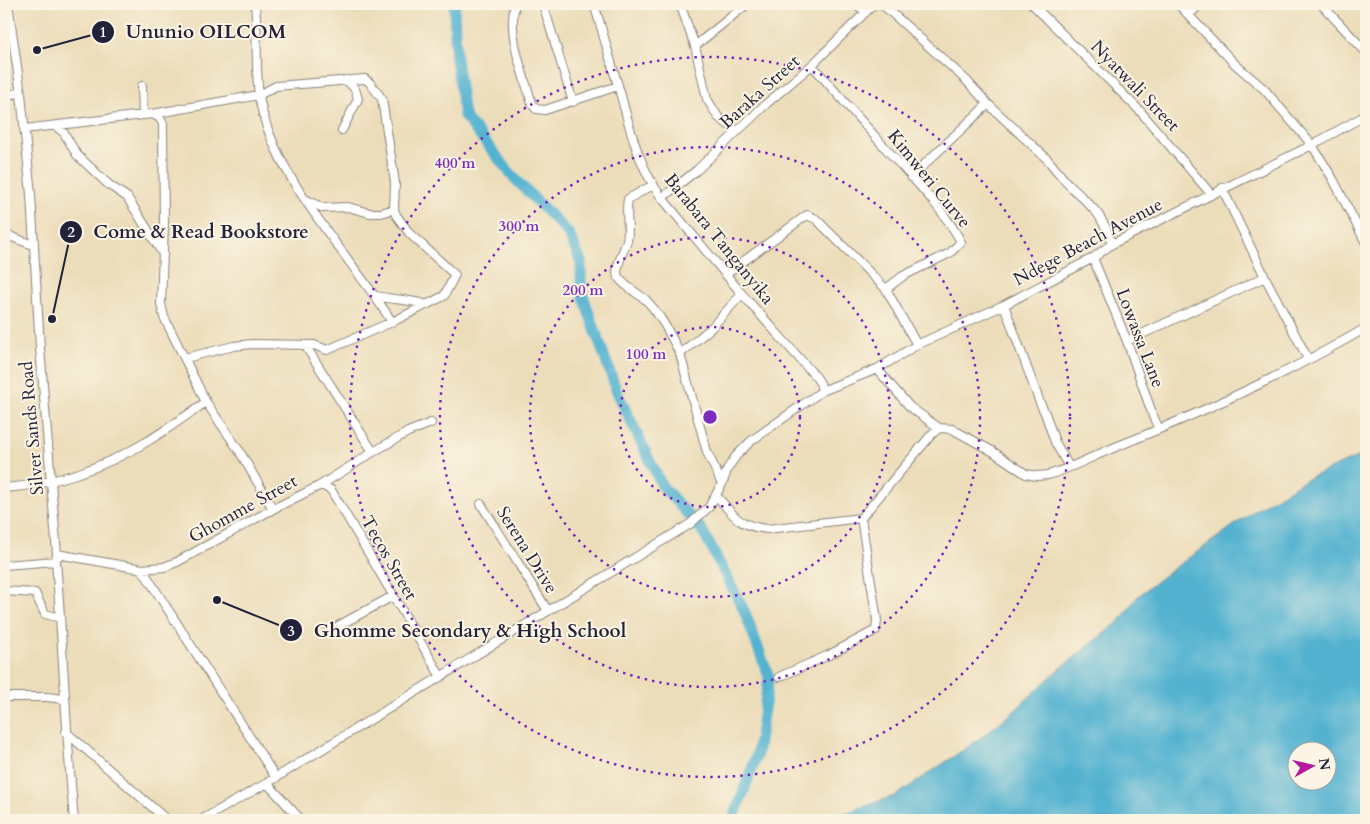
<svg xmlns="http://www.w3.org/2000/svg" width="1370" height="824" font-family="Cardo,serif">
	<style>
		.water { fill: #52b2d0; stroke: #3a6a86; fill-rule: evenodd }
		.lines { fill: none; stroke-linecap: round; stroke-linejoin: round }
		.river { stroke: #52b2d0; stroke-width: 11 }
		.minor-casing { stroke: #87807a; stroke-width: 10 }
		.minor { stroke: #fff; stroke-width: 8 }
		.ring { fill: none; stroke: #7b2cbf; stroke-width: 2.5; stroke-dasharray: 2.5 5 }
		.labels { text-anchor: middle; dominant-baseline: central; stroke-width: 4; stroke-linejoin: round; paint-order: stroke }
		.street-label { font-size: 18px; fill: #22223b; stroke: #fcf5e5 }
		.centre { fill: #7b2cbf; stroke: #fcf5e5; stroke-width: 2.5 }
		.ring-label { font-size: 15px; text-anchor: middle; font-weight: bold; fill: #7b2cbf; stroke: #fcf5e5; stroke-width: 4; stroke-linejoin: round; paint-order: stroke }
		.leader { fill: none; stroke: #22223b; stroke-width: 2 }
		.callout-dot { fill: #22223b; stroke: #fcf5e5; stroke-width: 2 }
		.mark-label { font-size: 15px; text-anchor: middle; font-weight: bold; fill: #fff }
		.callout-label { font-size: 19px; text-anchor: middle; font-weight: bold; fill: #22223b; stroke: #fcf5e5; stroke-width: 4; stroke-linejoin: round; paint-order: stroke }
	</style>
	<rect width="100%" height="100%" fill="#fcf5e5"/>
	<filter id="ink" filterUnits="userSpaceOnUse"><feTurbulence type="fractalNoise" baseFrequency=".02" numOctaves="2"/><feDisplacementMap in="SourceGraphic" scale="10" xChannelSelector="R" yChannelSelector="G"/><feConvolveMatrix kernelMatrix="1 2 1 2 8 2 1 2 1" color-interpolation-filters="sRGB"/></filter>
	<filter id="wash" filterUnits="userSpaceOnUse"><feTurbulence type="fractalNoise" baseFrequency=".0096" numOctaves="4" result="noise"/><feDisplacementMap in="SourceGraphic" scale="20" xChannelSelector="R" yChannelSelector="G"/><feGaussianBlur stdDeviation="1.12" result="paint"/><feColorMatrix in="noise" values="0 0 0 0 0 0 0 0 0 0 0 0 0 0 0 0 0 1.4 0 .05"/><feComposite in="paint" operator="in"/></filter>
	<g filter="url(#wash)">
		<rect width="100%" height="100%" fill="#ecddba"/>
		<!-- water -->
		<path class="water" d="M1366,453V820H829L840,815L897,795L975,742L1010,715L1056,672L1120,621L1138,596L1165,575L1257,509L1305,480ZM1298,752H1328V782H1298Z"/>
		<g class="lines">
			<!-- river -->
			<path class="river" d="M456,4L454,8L456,59L464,116L516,180L569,234L581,262V290L617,392L662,486L702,530L744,610L769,677L757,754L733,820"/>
		</g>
	</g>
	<g filter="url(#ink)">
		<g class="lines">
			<!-- minor casing -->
			<g class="minor-casing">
				<path id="minor" d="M8,4L21,94L31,195L40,348L57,554L56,561C63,647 66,734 74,820
					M255,4C258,34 255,65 259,95C270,174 350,255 392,322
					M515,4C507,36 523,72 532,104L536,109L545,110L618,86
					M543,4L573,102
					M594,4C603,33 611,63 620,92C630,129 639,168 662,198L742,294L816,377L820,383L822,391
					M680,4L695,46L707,99L718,117L737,131
					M856,4L866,12
					M882,4L966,80L988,104L1047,159L1067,183L1086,201L1098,214L1106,228L1112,244
					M1032,4L1140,111L1211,194
					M1178,4L1236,65L1264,89L1312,145L1333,179L1366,243
					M1321,4L1366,52
					M1189,15L1200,4
					M695,46L747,4
					M812,65C837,94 863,123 889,152C914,180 943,208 961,242L950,253L903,276L886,289L917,345
					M142,86L143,115
					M4,95L20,93
					M152,114L160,118L163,124L164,224L161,304L164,317L206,402L240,452L273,509
					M56,126L64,133L77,155L109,185L127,197L163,254
					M24,129L152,114L259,95L276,86L365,79L370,83L382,99L395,183L394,209L396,215L410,234L454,274
					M342,130L358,99L355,89L346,80
					M911,177L988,104
					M653,185L628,199C625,213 630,227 627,241C624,250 614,269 618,277C624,286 637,293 645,299C661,315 670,334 680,354L707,452L722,484
					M1222,188L1265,277L1308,359
					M662,198L697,170L766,104L812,65L874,4
					M307,200L323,208L348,207L370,213H381L394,209
					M4,234L33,245
					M1093,258L1127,341L1153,416L1159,429
					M726,274L807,215L816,219L886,289
					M376,296C393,300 411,299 427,305
					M1004,305L1040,403L1045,413L1055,442L1069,467
					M1127,341L1265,277
					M305,345L373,452
					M680,354L711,328L742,294
					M185,358L234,346L252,344L314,345L327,350L392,322L444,296L455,275
					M877,369L910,407L939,428
					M321,485L331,490L346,515L441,677
					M4,488C54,485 105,467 148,441C168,429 187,415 206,402
					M716,495C735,517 737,525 767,529L861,518L932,434L939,428L952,429L992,451L1026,474L1037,476L1048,475C1072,468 1095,455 1118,446C1203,412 1287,374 1366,328
					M481,504L548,611
					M57,554L142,569L164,567L177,562L273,509L321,485L373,452L408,432L431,423
					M4,565L56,561
					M142,569L276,778
					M4,591L35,593L45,614L61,618
					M338,626L393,596
					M779,677L829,655L876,630L877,620L861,518
					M4,697H47L64,699
					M66,732L167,820
					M267,783L301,820
					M201,820L267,783L690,524L709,507L722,484L728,468L736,456L751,441L822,391L877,369L917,345L1004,305L1093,258L1112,244L1312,145L1366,115"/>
			</g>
			<!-- minor -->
			<use href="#minor" class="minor"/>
		</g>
	</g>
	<!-- distance rings -->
	<g class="ring">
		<circle cx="710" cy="417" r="90"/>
		<circle cx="710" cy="417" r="180"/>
		<circle cx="710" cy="417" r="270"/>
		<circle cx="710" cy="417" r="360"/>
	</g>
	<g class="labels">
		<!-- street labels -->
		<g class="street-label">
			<text transform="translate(1135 86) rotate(46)">Nyatwali Street</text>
			<text transform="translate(760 92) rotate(-42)">Baraka Street</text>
			<text transform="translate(929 179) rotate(51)">Kimweri Curve</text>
			<text transform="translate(719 239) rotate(51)">Barabara Tanganyika</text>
			<text transform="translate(1088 242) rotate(-28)">Ndege Beach Avenue</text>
			<text transform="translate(1140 338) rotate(69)">Lowassa Lane</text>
			<text transform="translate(32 428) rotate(-95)">Silver Sands Road</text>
			<text transform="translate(243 509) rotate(-29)">Ghomme Street</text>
			<text transform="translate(527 550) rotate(58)">Serena Drive</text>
			<text transform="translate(389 558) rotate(60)">Tecos Street</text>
		</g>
	</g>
	<circle cx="710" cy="417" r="8" class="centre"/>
	<g class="ring-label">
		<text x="455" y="168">400 m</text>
		<text x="519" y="231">300 m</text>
		<text x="583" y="295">200 m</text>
		<text x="646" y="359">100 m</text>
	</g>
	<!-- callouts -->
	<path class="leader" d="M37 50L103 32M52 319L71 232M217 600L291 630"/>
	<g class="callout-dot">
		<circle cx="37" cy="50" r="5"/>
		<circle cx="52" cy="319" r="5"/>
		<circle cx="217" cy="600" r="5"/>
		<circle cx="103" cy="32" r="12"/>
		<circle cx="71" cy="232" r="12"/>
		<circle cx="291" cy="630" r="12"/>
	</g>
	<g class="mark-label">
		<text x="103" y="37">1</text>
		<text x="71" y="237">2</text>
		<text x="291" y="636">3</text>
	</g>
	<g class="callout-label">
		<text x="206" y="38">Ununio OILCOM</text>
		<text x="201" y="238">Come &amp; Read Bookstore</text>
		<text x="470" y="637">Ghomme Secondary &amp; High School</text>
	</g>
	<!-- margin -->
	<rect width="1370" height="824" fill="none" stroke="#fcf5e5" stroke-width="20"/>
	<!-- north arrow -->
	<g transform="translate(1312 766) rotate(82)"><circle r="24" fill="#fcf5e5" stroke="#a5a1a1"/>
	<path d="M0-4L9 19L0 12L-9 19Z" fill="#b5179e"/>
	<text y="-8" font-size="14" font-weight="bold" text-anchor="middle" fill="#22223b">N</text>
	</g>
</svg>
